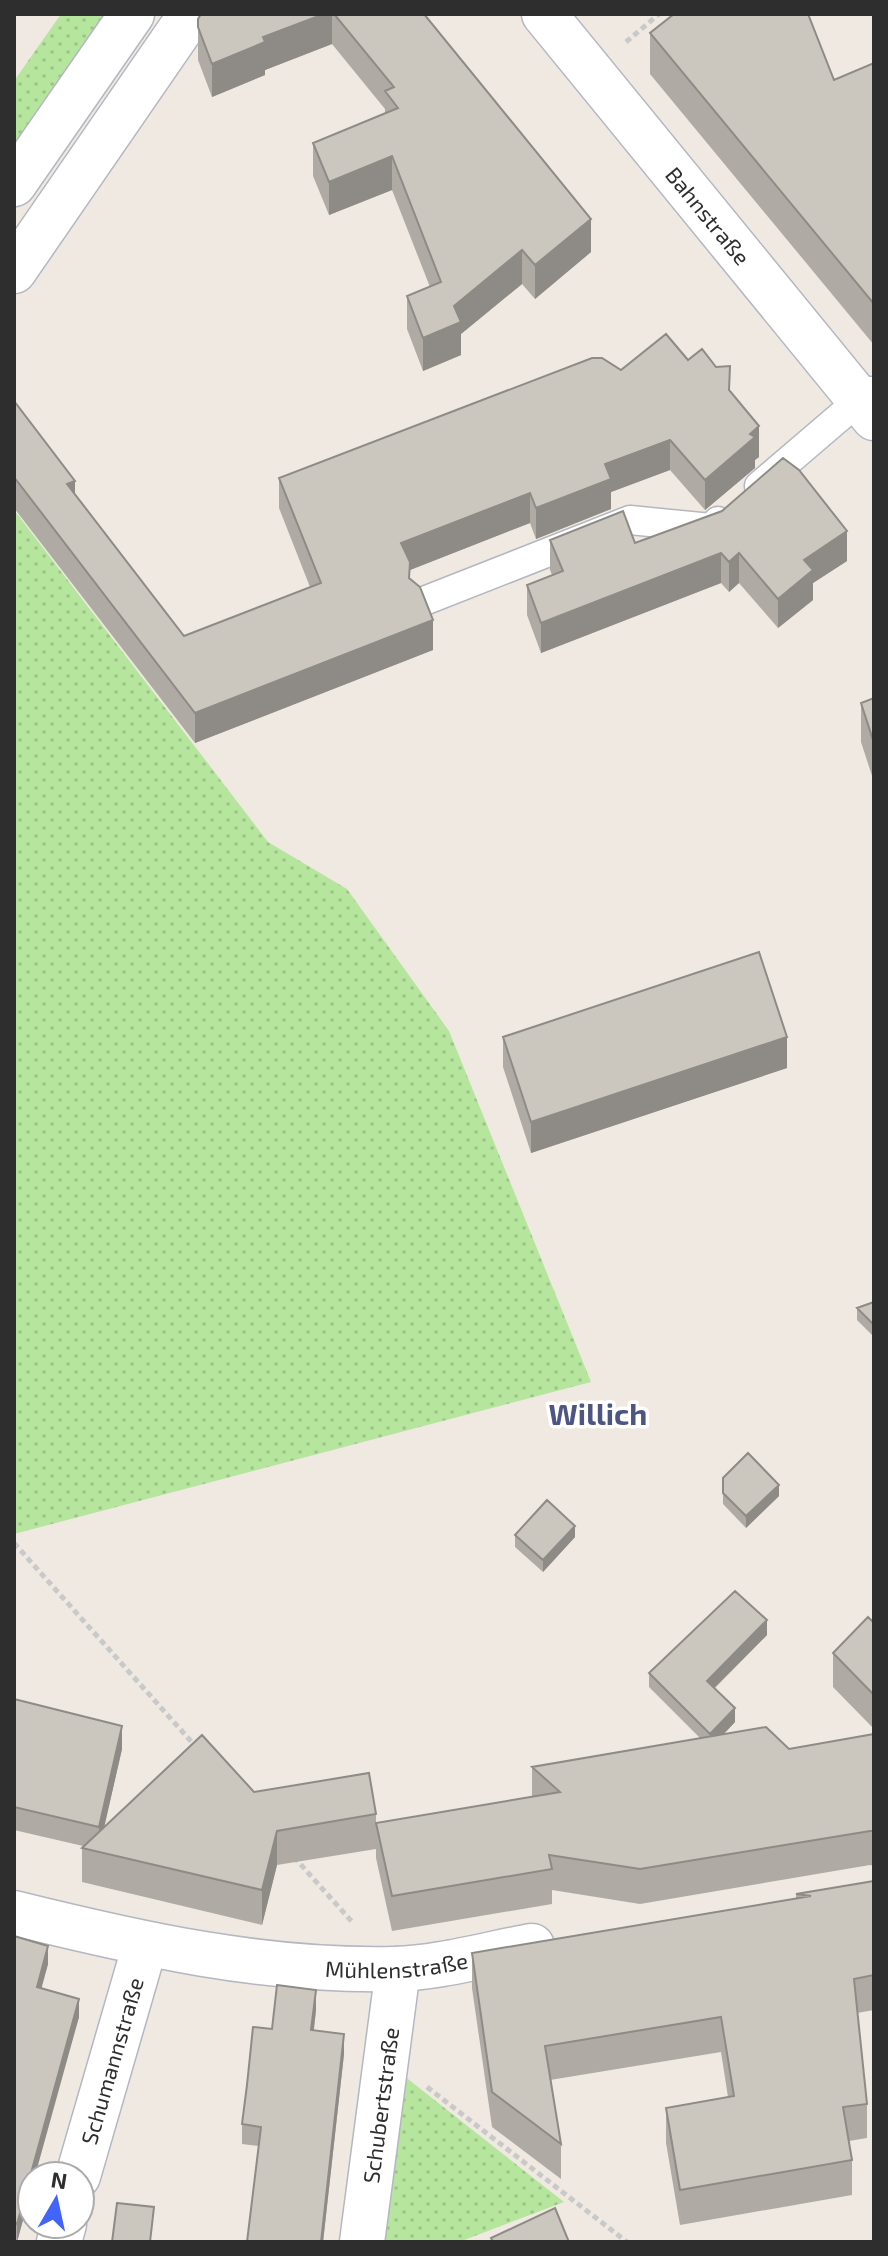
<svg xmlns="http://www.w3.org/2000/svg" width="888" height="2256" font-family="'Exo 2',sans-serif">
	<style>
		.grass { fill: url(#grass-dots) }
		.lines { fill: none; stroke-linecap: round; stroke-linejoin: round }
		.lane-casing { stroke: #b4b7c1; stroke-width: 31 }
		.street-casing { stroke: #b4b7c1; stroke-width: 47 }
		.secondary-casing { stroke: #b4b7c1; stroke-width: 47 }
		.path { stroke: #c9c9c9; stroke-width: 5; stroke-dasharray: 6 4; stroke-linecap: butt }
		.lane { stroke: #fff; stroke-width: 28 }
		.street { stroke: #fff; stroke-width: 44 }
		.secondary { stroke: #fff; stroke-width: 44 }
		.wall { fill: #afaba4 }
		.shaded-wall { fill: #8e8b86 }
		.building { fill: #cbc7bf; stroke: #8e8b86; stroke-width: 2 }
		.labels { text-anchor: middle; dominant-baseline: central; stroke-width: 7; stroke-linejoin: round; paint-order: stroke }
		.street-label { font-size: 22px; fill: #2e2e2e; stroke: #fff }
		.district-label { font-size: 30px; font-weight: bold; fill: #4d5680; stroke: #fff }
	</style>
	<defs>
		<pattern id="grass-dots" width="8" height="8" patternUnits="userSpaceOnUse" patternTransform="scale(2)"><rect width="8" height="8" fill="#b6e59e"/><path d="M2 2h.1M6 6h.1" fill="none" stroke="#9dc588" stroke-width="1.8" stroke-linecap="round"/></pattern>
	</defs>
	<rect width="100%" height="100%" fill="#efe9e1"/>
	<!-- grass -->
	<path class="grass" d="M61,14H109L14,149V81Z
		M14,510L268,842L347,889L449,1031L591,1382L14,1534Z
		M399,2072L564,2202L459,2242H379Z"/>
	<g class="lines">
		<!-- lane casing -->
		<g class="lane-casing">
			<path id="lane" d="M759,486L870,391
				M424,601L630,520L711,528L718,521"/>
		</g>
		<!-- street casing -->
		<g class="street-casing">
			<g id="street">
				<path id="s1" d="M544,14L874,418"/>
				<path id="s2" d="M14,1913C139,1944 264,1972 394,1969C439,1968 487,1954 532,1946"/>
				<path id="s3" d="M78,2176L145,1945"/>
				<path d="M59,2242L64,2224"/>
				<path id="s4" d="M362,2242L398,1969"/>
			</g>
		</g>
		<!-- secondary casing -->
		<g class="secondary-casing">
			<path id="secondary" d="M14,184L132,14
				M14,271L191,14"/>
		</g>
		<!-- path -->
		<path class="path" d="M626,42L659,14
			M14,1543L197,1748
			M294,1857L354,1924
			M427,2087L627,2242"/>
		<!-- lane -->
		<use href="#lane" class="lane"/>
		<!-- street -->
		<use href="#street" class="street"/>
		<!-- secondary -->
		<use href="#secondary" class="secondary"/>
	</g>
	<!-- wall -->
	<path class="wall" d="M201,14H424L591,252L535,299L522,284L461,334V355L423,371L407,329V296L430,287L392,190L329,215L313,176V143L385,113V109L332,44L265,70V75L212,97L198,60V19Z
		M650,33L834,80L874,63V345L650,74Z
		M688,360L730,391L759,457L755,460V468L705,510L670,470L611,492V509L536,539L530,523L410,570V578L433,650L195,743L14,508V401L75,494L184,636L310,587L279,508V478L621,370Z
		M550,540L847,561L813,583V600L778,628L739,583L729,592L721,583L541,653L527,615V585L552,575L550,570Z
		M874,698V782L861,742V703Z
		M503,1037L787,1068L531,1153L503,1067Z
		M874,1302V1337L857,1320V1308Z
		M723,1478L779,1496L746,1528L723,1504Z
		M515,1535L575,1537L543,1572L515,1547Z
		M874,1623V1729L833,1687V1653Z
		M767,1635L715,1688L735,1722L724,1734L789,1749L874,1734V1866L870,1865L640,1904L552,1890V1904L392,1931L376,1858V1849L277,1865L262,1925L82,1882V1848L83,1846L14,1830V1699L122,1749L104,1827L254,1792L376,1814V1823L532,1797V1767L700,1738L649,1687V1673Z
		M874,1881V2010L857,2013L867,2104V2138L849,2141L852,2160V2195L680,2225L666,2143V2108L728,2097L721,2052L550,2080L561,2144V2179L492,2127L472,1988V1953L796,1899V1894Z
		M14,1936L48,1964L41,1988L79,2017L32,2176V2187L17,2242H14Z
		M316,2010L314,2030L344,2054L323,2242H247L259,2146L242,2144V2124L272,2029Z"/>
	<!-- shaded-wall -->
	<path class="shaded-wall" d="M324,14H332V44L265,70V75L212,97V64L263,37Z
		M392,156V190L329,215V182Z
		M591,219V252L535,299V265Z
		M522,250V284L461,334V355L423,371V338L454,306Z
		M759,426V457L755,460V468L705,510V480L750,434Z
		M670,440V470L611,492V509L536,539V508L605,464Z
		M75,481V511L67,484Z
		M530,493V523L410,570V593L401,543Z
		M847,531V561L813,583V600L778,628V599L804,560Z
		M721,553V583L541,653V623Z
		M739,553V583L729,592V562Z
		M433,620V650L195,743V713Z
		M787,1037V1068L531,1153V1122Z
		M779,1485V1496L746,1528V1516Z
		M575,1526V1537L543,1572V1560Z
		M767,1620V1635L707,1695V1681Z
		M735,1708V1722L710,1748V1734Z
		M122,1726V1749L99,1850V1827Z
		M277,1831V1865L262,1925V1890Z
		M48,1946V1964L37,2005V1987Z
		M316,1990V2010L311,2050V2030Z
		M79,1999V2017L35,2176H32V2187L17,2242V2224Z
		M344,2034V2054L323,2242H321Z"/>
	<!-- building -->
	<path class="building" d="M201,14H324L263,37L265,42L212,64L198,27V19Z
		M334,14H424L591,219L535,265L522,250L454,306L461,322L423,338L407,296L441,282L392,156L329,182L313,143L398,108L385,91L394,87Z
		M674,14H808L834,80L874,63V304L650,33Z
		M666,334L688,360L702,349L716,367L730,366L729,390L759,426L750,434L755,437L705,480L670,440L605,464L611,479L536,508L530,493L401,543L410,562L409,578L420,587L433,620L195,713L14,477V401L75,481L67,484L184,636L321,583L279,478L592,358H602L621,370Z
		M783,458L799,470L847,531L804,560L813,570L778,599L739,553L729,562L721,553L541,623L527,585L563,571L550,540L623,511L635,543L722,511Z
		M874,698V743L861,703Z
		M759,952L787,1037L531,1122L503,1037Z
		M874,1302V1325L857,1308Z
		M748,1453L779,1485L746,1516L723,1493V1478Z
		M547,1500L575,1526L543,1560L515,1535Z
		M735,1591L767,1620L707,1681L735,1708L710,1734L649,1673Z
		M868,1617L874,1623V1695L833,1653Z
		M14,1699L122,1726L99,1827L14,1807Z
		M766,1727L789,1749L874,1734V1831H870L640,1869L549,1855L552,1869L392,1896L376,1823L560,1792L532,1767Z
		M202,1735L254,1792L369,1773L376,1814L277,1831L262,1890L82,1848Z
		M874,1881V1975L854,1979L867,2104L843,2107L852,2160L680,2190L666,2108L734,2096L721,2017L545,2046L561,2144L492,2092L472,1953L811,1896L796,1894Z
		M14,1936L48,1946L37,1987L79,1999L17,2224L14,2223Z
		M277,1985L316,1990L311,2030L344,2034L321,2242H247L261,2127L242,2124L247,2085L253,2027L272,2029Z
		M117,2203L154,2207L150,2242H112Z
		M555,2208L569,2242H493L491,2238Z"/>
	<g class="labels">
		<!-- street labels -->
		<g class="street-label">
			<text stroke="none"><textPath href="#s1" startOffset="260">Bahnstraße</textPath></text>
			<text stroke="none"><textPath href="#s2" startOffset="388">Mühlenstraße</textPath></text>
			<text stroke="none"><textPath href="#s3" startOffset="120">Schumannstraße</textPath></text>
			<text stroke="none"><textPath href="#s4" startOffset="138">Schubertstraße</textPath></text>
		</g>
		<!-- district labels -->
		<g class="district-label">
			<text x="598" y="1413">Willich</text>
		</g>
	</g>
	<!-- border -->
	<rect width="888" height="2256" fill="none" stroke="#2e2e2e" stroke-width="32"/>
	<!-- north arrow -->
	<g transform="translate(56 2200) rotate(9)"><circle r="38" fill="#ffffff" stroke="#ababab" stroke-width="2"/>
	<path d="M0-6L14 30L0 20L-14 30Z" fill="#4264fb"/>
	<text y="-12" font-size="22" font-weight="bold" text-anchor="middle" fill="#2e2e2e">N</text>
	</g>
</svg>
